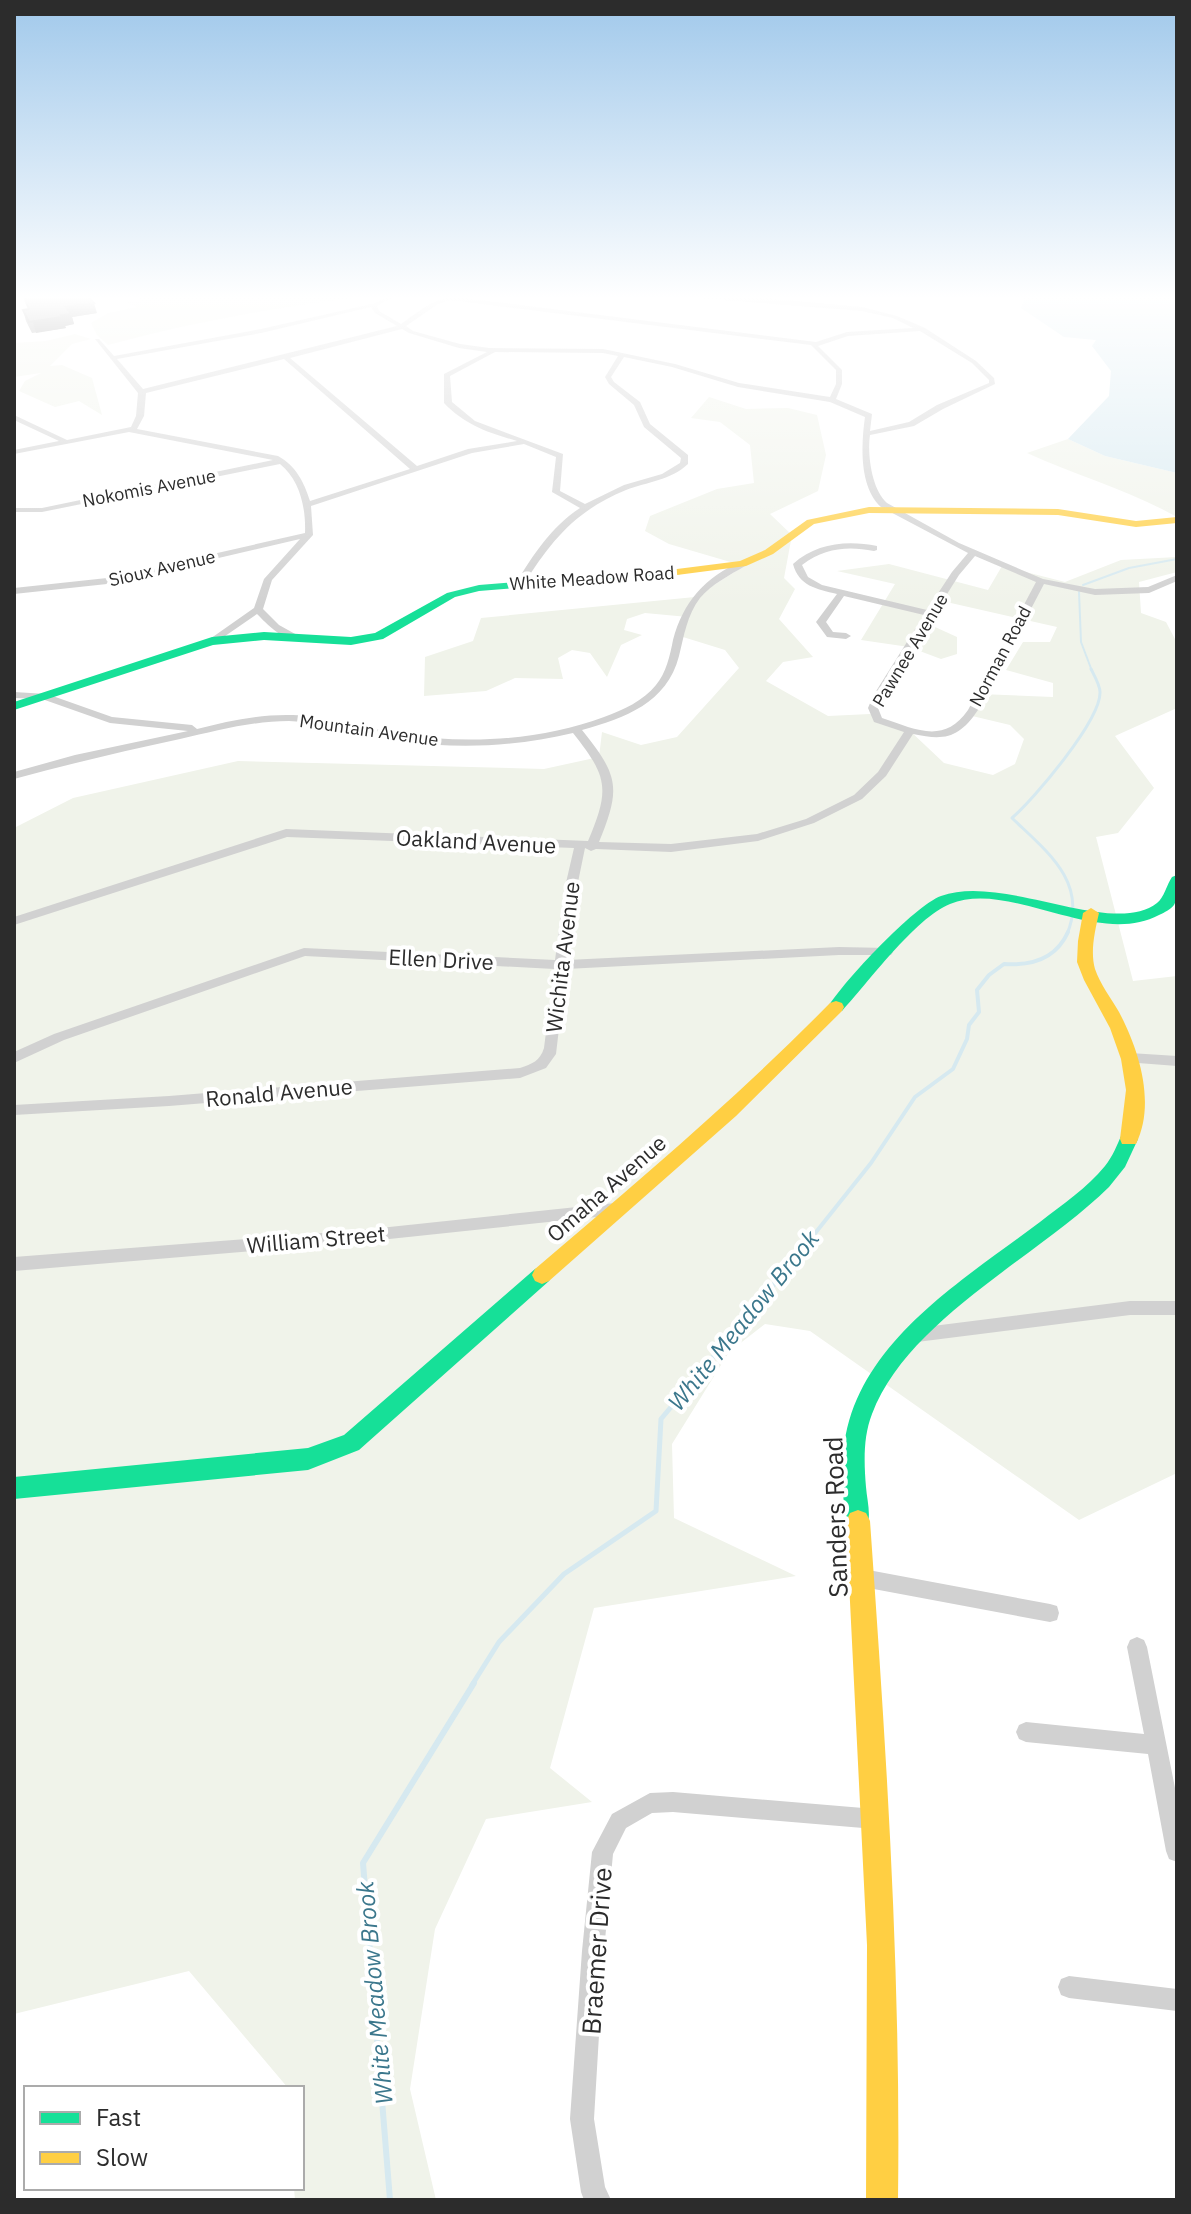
<svg xmlns="http://www.w3.org/2000/svg" width="1191" height="2214" font-family="'IBM Plex Sans',sans-serif">
	<style>
		.green { fill: #f0f3ea }
		.water { fill: #d6e9f0 }
		.lines { fill: none; stroke-linecap: round; stroke-linejoin: round }
		.stream-far4 { stroke: #d6e9f0; stroke-width: 2 }
		.stream-far3 { stroke: #d6e9f0; stroke-width: 3 }
		.stream-far2 { stroke: #d6e9f0; stroke-width: 4 }
		.stream-far1 { stroke: #d6e9f0; stroke-width: 5 }
		.stream { stroke: #d6e9f0; stroke-width: 6 }
		.street { fill: #d1d1d1; fill-rule: evenodd }
		.fast { fill: #16e098; fill-rule: evenodd }
		.slow { fill: #ffcf43; fill-rule: evenodd }
		.wall { fill: #6c6c6c }
		.shaded-wall { fill: #585858 }
		.building { fill: #7d7d7d; stroke: #585858; stroke-width: 2 }
		.labels { text-anchor: middle; dominant-baseline: central; stroke-width: 8; stroke-linejoin: round; paint-order: stroke }
		.far-street-label { font-size: 18px; fill: #2c2c2c; stroke: #fff }
		.street-label { font-size: 22px; fill: #2c2c2c; stroke: #fff }
		.water-label { font-size: 24px; font-style: italic; fill: #3b778c; stroke: #fff }
		.near-street-label { font-size: 26px; fill: #2c2c2c; stroke: #fff }
	</style>
	<rect width="100%" height="100%" fill="#fff"/>
	<!-- green -->
	<path class="green" d="M139,297H367C280,306 193,322 108,345L97,335L91,323L108,313L136,307L126,302L142,300Z
		M75,334L91,339L72,344L50,366L62,365L92,378L102,415L79,401L55,407L19,391L25,381L41,373L14,377V343L46,341Z
		M709,397L746,409L788,408L817,415L826,455L818,491L770,514L792,535L784,578L795,589L779,619L813,657L783,662L766,681L828,716L870,714L908,729L944,763L993,775L1015,764L1024,739L1010,725L968,715L980,694L1053,697V683L1006,670L1023,642H1050L1057,627L942,601L924,622L957,637V654L941,659L909,647L861,640L895,584L837,571L889,564L988,590L1002,566L1065,582L1121,560L1177,557V572L1139,582L1141,613L1166,622L1177,643V708L1115,736L1154,788L1118,833L1096,837L1133,981L1177,976V1473L1079,1520L810,1331L765,1324L729,1352L672,1444L674,1518L796,1576L594,1608L550,1768L592,1802L486,1819L435,1929L410,2089L436,2200H295L294,2188H302V2088H288L189,1971L14,2014V828L73,798L238,761L544,769L599,757L602,732L641,745L677,737L739,668L725,650L683,637L688,617L645,613L627,619L624,630L642,635L621,645L607,677L590,653L572,650L558,658L563,679L515,678L486,691L424,696L425,657L473,641L481,618L695,597L744,566L669,544L645,531L650,516L717,489L754,483L750,445L720,422L691,418Z
		M1068,439L1105,456L1177,473V517C1129,490 1077,476 1027,453Z"/>
	<!-- water -->
	<path class="water" d="M1020,297H1177V473L1105,456L1068,439L1109,396L1111,371L1092,346L1096,340L1064,337L1021,308L1024,300Z"/>
	<g class="lines">
		<!-- stream-far4 -->
		<path class="stream-far4" d="M1083,585L1129,568L1177,559
			M1079,592L1081,642L1092,671"/>
		<!-- stream-far3 -->
		<path class="stream-far3" d="M1067,934C1089,882 1045,850 1012,818C1034,799 1101,720 1100,692C1100,685 1094,675 1091,669"/>
		<!-- stream-far2 -->
		<path class="stream-far2" d="M789,1266L871,1163L915,1097L953,1069L967,1039L969,1025L979,1012L977,990L989,975L1004,964C1032,966 1056,959 1068,932"/>
		<!-- stream-far1 -->
		<path class="stream-far1" d="M472,1685L499,1642L564,1574L656,1511L661,1419L791,1264"/>
		<!-- stream -->
		<path class="stream" d="M390,2200L363,1863L474,1683"/>
		<!-- street -->
		<path class="street" d="M386,297H393L377,306L379,311L401,324C418,312 435,297 456,297L816,342L847,332L913,328L893,318L862,311L686,297L764,298L862,307L897,316L925,328L976,361L994,378L995,384L943,409L914,426L870,435C867,455 872,490 887,503L959,543L1043,579L1095,589L1148,587L1177,575V581L1149,593L1095,595L1044,584L978,710C959,738 945,741 913,734L886,776L862,799L814,823L758,841L671,852L596,849L591,851L585,848L577,887L567,960L839,947L887,948L893,952L891,955H839L566,969L556,1054L546,1068L520,1078L169,1106L14,1115V1105L169,1096L520,1068C532,1064 540,1061 544,1048L554,969L305,956L64,1040L14,1063V1052L54,1034L304,948L555,960L565,887L574,848L287,837L14,925V917L286,829L588,841C610,789 608,777 573,733C518,746 460,750 403,741C365,735 328,722 289,721C252,721 216,731 180,739C124,751 69,764 14,779V772L75,755L188,731L110,723L42,699L14,698V692L47,694L112,717L192,725L197,729C228,721 260,714 293,715C330,716 365,728 401,734C468,745 542,740 604,717C623,710 643,701 656,685C666,673 670,656 673,640C683,602 705,577 742,561L746,564L745,566C730,575 712,584 700,598C687,615 684,636 679,656C667,703 625,718 582,730C619,776 621,788 599,842L671,844L757,834L806,819L854,795L878,772L904,732L874,722L868,708L873,696L924,615L844,596L826,622L833,632L846,633L851,636L846,639L827,637L816,622L837,594C816,589 799,586 793,564C816,543 847,540 877,546V550L874,551C847,546 825,548 802,565L808,577L822,585L927,610L952,572L968,553L881,507C859,487 861,445 865,417L830,402L738,387L672,367L624,357L611,377L614,382L640,402L650,424L688,455V464C671,480 647,482 626,490C575,511 552,540 523,585L516,583C533,555 552,526 580,508L552,492L556,457L524,444L472,453L311,506L313,535L272,580L263,609L279,625L297,635V639C281,639 268,625 257,614L215,643L207,641L254,608L264,579L300,539L107,584L14,594V588L107,578L305,533C306,508 300,480 280,464L42,512H14V508H42L273,460L129,432L14,454V450L59,441L14,420V415L67,440L131,427L136,416L138,393L95,339H99L114,356L261,329L376,303ZM450,300L811,345L836,370V384L830,397L739,383L675,364L603,349L489,348L460,344L413,331L406,326L438,304ZM371,307L375,313L397,326L143,389L117,359L261,333ZM402,329L409,333L459,348L487,352L444,374V403C465,425 489,433 517,441L468,449L417,466L290,358ZM920,331L972,363L989,380V383L937,405L909,422L870,431L872,414L836,399L842,384V370L818,346L848,336ZM495,352L603,353L618,356L605,377L609,384L634,405L644,427L681,458L680,463L662,474L624,485L585,504L560,491L563,454L475,421L452,402L450,376ZM284,359L410,469L310,501C304,482 296,466 278,456L137,429L144,416L146,393ZM975,556L1036,582L968,710C944,745 915,729 882,718L878,708L883,696L959,575Z
			M1130,1053L1177,1056V1066L1125,1062L1123,1058Z
			M615,1203L620,1205L622,1209L620,1213L615,1215L361,1242L14,1271V1257L361,1230Z
			M1130,1301H1177V1315H1130L917,1342L911,1340L909,1335L911,1330L917,1328Z
			M863,1569L1050,1604L1057,1606L1059,1613L1057,1620L1050,1622L863,1587L856,1585L854,1578L856,1571Z
			M1137,1637L1144,1640L1147,1647L1177,1798V1862L1169,1859L1166,1851L1148,1754L1026,1742L1019,1739L1016,1732L1019,1725L1026,1722L1144,1734L1127,1647L1130,1640Z
			M673,1792L875,1809L882,1812L885,1819L882,1826L875,1829L673,1812L652,1813L626,1828L613,1854L604,1951L594,2119L605,2187L611,2200H584L581,2192L570,2119L582,1951L592,1852L612,1814L650,1793Z
			M1069,1976L1177,1989V2011L1069,1998L1061,1995L1058,1987L1061,1979Z"/>
		<!-- fast -->
		<path class="fast" d="M677,569L683,572L681,574L479,591L455,597L383,639L351,645L264,640L213,645L14,710V702L212,637L264,632L351,637L375,633L447,593L479,585Z
			M1177,875C1177,885 1179,897 1174,905C1170,910 1165,912 1159,915C1097,948 1009,879 950,904C915,918 868,983 842,1011H830L828,1007C844,981 914,906 941,896C1003,873 1112,938 1157,903C1164,898 1167,884 1172,877Z
			M1129,1132L1136,1134L1138,1139L1125,1167L1109,1187C1038,1257 908,1319 872,1414C863,1437 864,1463 866,1487C867,1501 872,1516 866,1529L858,1532L850,1529C842,1511 843,1488 843,1469C841,1352 958,1284 1040,1222C1063,1204 1087,1188 1105,1166C1113,1156 1117,1145 1122,1134Z
			M542,1266L549,1269L552,1275L549,1281L359,1450L308,1470L14,1499V1477L308,1448L344,1435L535,1269Z"/>
		<!-- slow -->
		<path class="slow" d="M869,507L1058,509L1136,521L1177,517V523L1136,527L1058,515L869,513L814,524L773,554L746,566L677,575L671,572L677,569L740,561L765,550L807,520Z
			M1091,908L1099,913C1095,931 1090,951 1095,969C1100,984 1111,998 1119,1012C1139,1050 1156,1103 1136,1144H1122L1120,1139L1126,1090L1121,1059L1110,1028L1084,980L1077,962L1078,941L1083,913Z
			M836,1001L842,1003L844,1007L842,1011L736,1116L549,1281L542,1284L535,1281L532,1275L535,1269C636,1183 737,1098 830,1003Z
			M858,1510L866,1513L870,1521C886,1747 901,1973 898,2200H866L867,1945L846,1521L850,1513Z"/>
	</g>
	<!-- wall -->
	<path class="wall" d="M23,310L97,313L72,317L74,324L65,326L66,328L32,333L26,321Z"/>
	<!-- shaded-wall -->
	<path class="shaded-wall" d="M94,303L97,313L72,317L74,324L65,326L66,328L36,333L33,322L61,315L66,307Z"/>
	<!-- building -->
	<path class="building" d="M24,297H89L94,303L66,307L71,314L61,315L62,317L29,322L23,310L29,309Z"/>
	<!-- sky -->
	<linearGradient id="sky" x2="0" y2="1"><stop stop-color="#a1c9eb"/><stop offset="0.49" stop-color="#fff"/><stop offset="1" stop-color="#fff" stop-opacity="0"/></linearGradient>
	<rect width="1191" height="607" fill="url(#sky)"/>
	<g class="labels">
		<!-- far-street labels -->
		<g class="far-street-label">
			<text transform="translate(149 488) rotate(-11)">Nokomis Avenue</text>
			<text transform="translate(162 568) rotate(-13)">Sioux Avenue</text>
			<text transform="translate(592 578) rotate(-4)">White Meadow Road</text>
			<text transform="translate(910 650) rotate(-59)">Pawnee Avenue</text>
			<text transform="translate(1000 656) rotate(-62)">Norman Road</text>
			<text transform="translate(369 730) rotate(8)">Mountain Avenue</text>
		</g>
		<!-- street labels -->
		<g class="street-label">
			<text transform="translate(476 841) rotate(3)">Oakland Avenue</text>
			<text transform="translate(562 957) rotate(-83)">Wichita Avenue</text>
			<text transform="translate(441 959) rotate(3)">Ellen Drive</text>
			<text transform="translate(279 1092) rotate(-5)">Ronald Avenue</text>
			<text transform="translate(606 1188) rotate(-41)">Omaha Avenue</text>
			<text transform="translate(316 1239) rotate(-5)">William Street</text>
		</g>
		<!-- water labels -->
		<g class="water-label">
			<text transform="translate(743 1320) rotate(-51)">White Meadow Brook</text>
			<text transform="translate(374 1993) rotate(-95)">White Meadow Brook</text>
		</g>
		<!-- near-street labels -->
		<g class="near-street-label">
			<text transform="translate(835 1517) rotate(-92)">Sanders Road</text>
			<text transform="translate(596 1951) rotate(-86)">Braemer Drive</text>
		</g>
	</g>
	<!-- border -->
	<rect width="1191" height="2214" fill="none" stroke="#2c2c2c" stroke-width="32"/>
	<!-- legend -->
	<rect x="24" y="2086" width="280" height="104" fill="#ffffff" stroke="#ababab" stroke-width="2"/>
	<rect x="40" y="2112" width="40" height="12" fill="#16e098" stroke="#ababab" stroke-width="2"/>
	<text x="96" y="2126" font-size="24" fill="#2c2c2c">Fast</text>
	<rect x="40" y="2152" width="40" height="12" fill="#ffcf43" stroke="#ababab" stroke-width="2"/>
	<text x="96" y="2166" font-size="24" fill="#2c2c2c">Slow</text>
</svg>
